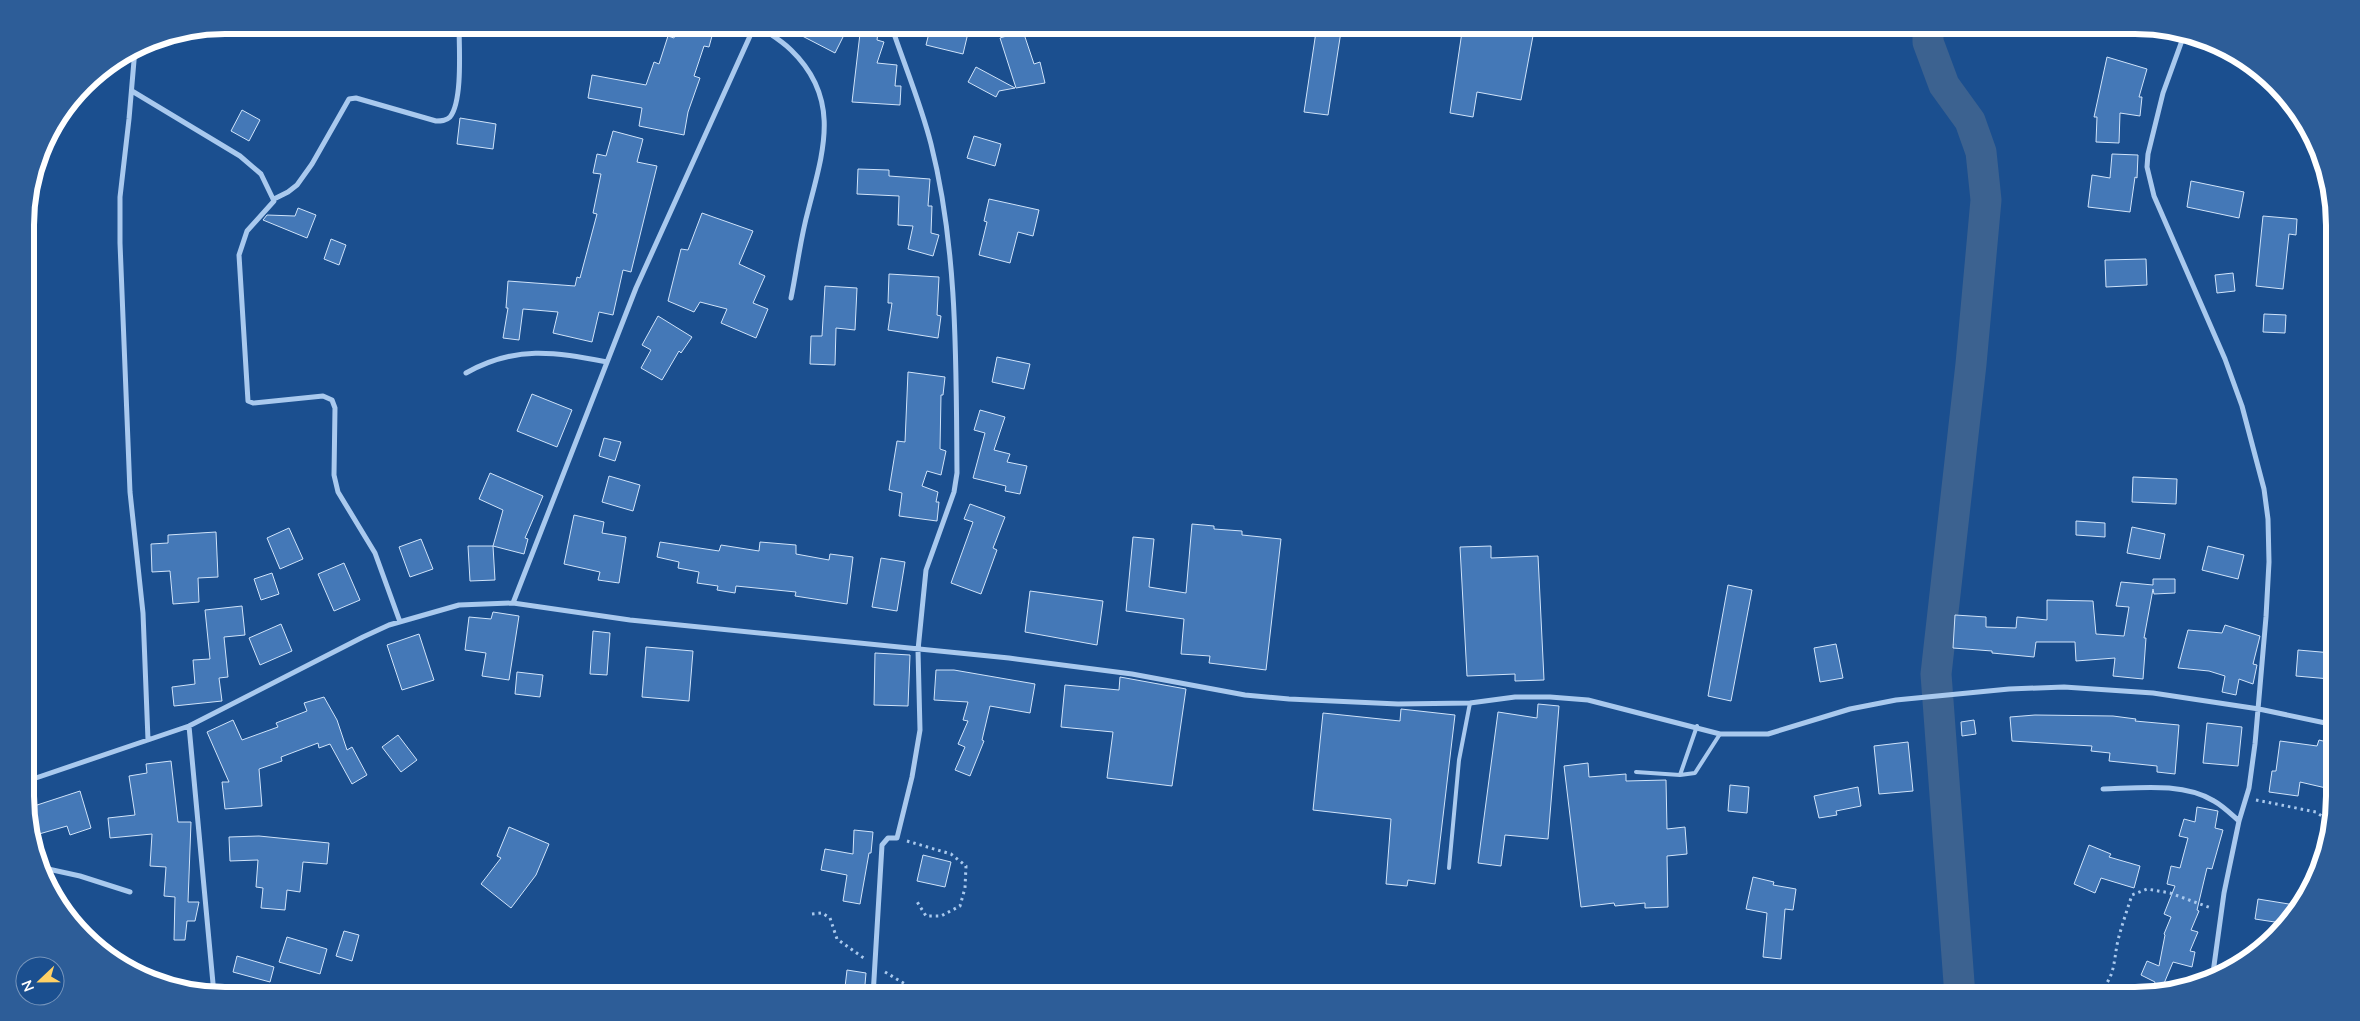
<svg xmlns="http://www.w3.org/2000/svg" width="2360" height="1021" font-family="Lato,sans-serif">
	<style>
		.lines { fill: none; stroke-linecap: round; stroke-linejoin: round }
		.river { stroke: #3c6290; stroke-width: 31 }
		.building { fill: #4478b7; stroke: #cfe3fa }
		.path { stroke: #a9c9ee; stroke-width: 3; stroke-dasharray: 2.5 4; stroke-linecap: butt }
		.lane { stroke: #a9c9ee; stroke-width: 4 }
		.street { stroke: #a9c9ee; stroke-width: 5 }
		.rim { fill: none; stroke: #fff; stroke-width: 6 }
	</style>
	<rect width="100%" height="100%" fill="#1b4f8f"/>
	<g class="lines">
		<!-- river -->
		<path class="river" d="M1928,25V42L1944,85L1970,121L1981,152L1986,200L1971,364L1936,674L1960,996"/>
	</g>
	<!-- building -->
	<path class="building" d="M678,25H715L709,47L704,46L694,76L700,78L688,112L684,135L639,126L642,108L588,98L592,75L646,85L654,62L659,64L668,36L674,38Z
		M781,25H849L835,53Z
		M861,25H879L877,40L884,42L877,63L897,65L895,86H901L900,105L852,102Z
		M931,25L968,33L963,54L926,45Z
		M1317,25H1342L1328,115L1304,112Z
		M1463,25H1535L1521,100L1477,92L1473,117L1450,113Z
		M1023,31L1034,64L1040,62L1045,83L1016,88L1000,38Z
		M2107,57L2147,69L2139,97H2142L2140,116L2120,113L2119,143L2096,142L2097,117H2094Z
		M976,67L1015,88L999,91L996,97L968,82Z
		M242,110L260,120L249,141L231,131Z
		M460,118L496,124L493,149L457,144Z
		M613,131L643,139L637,162L657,166L631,272L623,270L613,315L599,312L592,342L553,333L558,312L523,309L519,340L503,338L508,308H506L508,281L575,286L577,277L580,278L597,214L593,213L601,174L593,173L597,154L606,156Z
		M974,136L1001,144L995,166L967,158Z
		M2112,154L2138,155L2137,178L2135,177L2130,212L2088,207L2092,175L2110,178Z
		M858,169L889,170V176L930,179L928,206H932L931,233L939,235L933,256L908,249L913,226L898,225L899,196L857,194Z
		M2191,181L2244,192L2239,218L2187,207Z
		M989,199L1039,210L1033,236L1018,232L1010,263L979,255L987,222L984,221Z
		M298,208L316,215L307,238L263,220L267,215L295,216Z
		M702,213L753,231L739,264L765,276L753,303L768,309L756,338L721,323L727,309L700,302L694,312L668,301L681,249L688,250Z
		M2263,216L2297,219L2296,235L2289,234L2283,289L2256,286Z
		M331,239L346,245L339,265L324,259Z
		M2146,259L2147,285L2106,287L2105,260Z
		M2233,273L2235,291L2217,293L2215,275Z
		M889,274L939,277L937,315L941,316L938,338L888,330L892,303H888Z
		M825,286L857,288L855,330L836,328L835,365L810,364L811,336H822Z
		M2264,314L2286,315L2285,333L2263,332Z
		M658,316L692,337L681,353L679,351L662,380L641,368L651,350L642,345Z
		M997,357L1030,364L1024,389L992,382Z
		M908,372L945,377L943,395H941L940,449L946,451L941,475L927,471L922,486L938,492L936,502H939L937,521L899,516L902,493L889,490L897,441L905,442Z
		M532,394L572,410L557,447L517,431Z
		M980,410L1005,417L994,450L1010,454L1007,462L1027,466L1020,494L1005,491L1006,486L973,478L985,433L974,430Z
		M604,438L621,442L615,461L599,456Z
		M490,473L543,496L525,538L528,539L524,554L493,546L503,510L479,499Z
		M609,476L640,485L633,511L602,502Z
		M2133,477L2177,479L2176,504L2132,502Z
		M970,504L1005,517L993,548L997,550L981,594L951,583L973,522L964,519Z
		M574,515L604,522L602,533L626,537L619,583L598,580L600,572L564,564Z
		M2076,521L2105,523V537L2076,535Z
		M1192,524L1214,526V529L1242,531V535L1281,539L1266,670L1209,663L1210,656L1181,654L1184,619L1126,611L1133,537L1154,539L1149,587L1186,593Z
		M2132,527L2165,534L2160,559L2127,553Z
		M289,528L303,559L280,569L267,538Z
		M216,532L218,577L198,578L199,602L173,604L170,571L152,572L151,544L168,543V535Z
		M421,539L433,569L410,577L399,547Z
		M660,542L719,551L721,545L759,551L760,542L796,545V554L829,560L830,554L853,557L847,604L795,596L796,592L736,586L735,593L717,590L718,586L697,583L699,572L678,568L679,562L657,557Z
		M468,546H493L495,580L470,581Z
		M1491,546V558L1538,556L1544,680L1515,681V674L1467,676L1460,547Z
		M2208,546L2244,555L2238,579L2202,570Z
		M881,558L905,562L897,611L872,607Z
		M344,563L360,600L334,611L318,574Z
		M272,573L279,594L261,600L254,579Z
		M2153,579H2175V593L2154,594L2153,589L2144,638H2146L2143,679L2113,676L2115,658L2076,661L2075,642H2036L2034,657L1992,653V651L1953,648L1955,615L1986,617V627L2016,628L2017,617L2047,620V600L2093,601L2096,634L2124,636L2129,607L2116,606L2121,582L2153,585Z
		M1728,585L1752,590L1731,701L1708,696Z
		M1030,591L1103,601L1097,645L1025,632Z
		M242,606L245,635L224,637L228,677L219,678L222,701L174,706L172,687L195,684L193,660L210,659L205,610Z
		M493,612L519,616L509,680L482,676L486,653L465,650L469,617L491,619Z
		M281,624L292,651L260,665L249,638Z
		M2225,625L2260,636L2253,664L2257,665L2253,684L2239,679L2236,695L2222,692L2225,676L2209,671L2178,668L2188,630L2222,633Z
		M593,631L610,633L607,675L590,674Z
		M419,634L434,680L402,690L387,645Z
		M1836,644L1843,678L1820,682L1814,648Z
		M646,647L693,651L689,701L642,697Z
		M2298,650L2332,653L2330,679L2296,676Z
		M875,653L910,655L908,706L874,705Z
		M936,670H954L1035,684L1030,713L990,706L982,740L984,741L970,776L955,770L965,747L958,744L968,721L963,720L968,702L934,700Z
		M517,672L543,675L540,697L515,694Z
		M1120,677L1186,689L1172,786L1107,778L1113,732L1061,727L1065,685L1119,690Z
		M324,697L337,720L347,750L352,747L367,775L352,784L330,744L319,748L318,743L281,757L282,761L259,769L262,806L225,809L222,782H229L207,732L233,720L242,740L278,727L276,723L307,711L304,703Z
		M1538,704L1559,706L1548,839L1505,835L1501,866L1478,863L1498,712L1537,718Z
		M1401,709L1455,715L1435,884L1408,880L1407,886L1386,884L1391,819L1313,810L1323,713L1400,721Z
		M2035,715L2113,716L2136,719L2135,721L2179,725L2175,774L2157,772V766L2109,761L2110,753L2091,751L2092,746L2012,741L2010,717Z
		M1974,720L1976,734L1962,736L1961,722Z
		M2207,723L2242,727L2238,766L2203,763Z
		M398,735L417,760L401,772L382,747Z
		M2319,740L2335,744L2326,788L2300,782L2298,796L2269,792L2272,771H2276L2280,741L2317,746Z
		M1908,742L1913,791L1879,794L1874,746Z
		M171,761L178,822H191L188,902H199L195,921H187L185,940H174L175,897L164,896L166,867L150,866L152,834L110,838L108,818L135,815L129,776L147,773L146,764Z
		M1588,763L1589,777L1626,774V781L1666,780L1667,829L1685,827L1687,854L1667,856L1668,907L1645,908V903L1615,906L1614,903L1581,907L1564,766Z
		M1730,785L1749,787L1747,813L1728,811Z
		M1858,787L1861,806L1836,811L1837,815L1819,818L1814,796Z
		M80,791L91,828L70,835L67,826L39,834L31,807Z
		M2197,807L2218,811L2215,828L2223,830L2212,869L2207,868L2197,910L2199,911L2191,930L2198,932L2190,951L2195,952L2192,967L2173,962L2160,993L2156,994L2152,993L2155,982L2141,975L2147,961L2159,966L2165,935L2164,934L2171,917L2164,914L2175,886L2167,884L2171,866L2180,868L2188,838L2179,836L2184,819L2195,822Z
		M509,827L549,844L536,875L511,908L481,884L501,858L497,856Z
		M854,830L873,832L871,853H869L860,904L843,901L847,875L821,870L825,849L853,854Z
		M259,836L329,843L327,864L303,862L300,892L287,890L285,910L261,908L263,888L256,887L258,860L230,861L229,837Z
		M2089,845L2111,854L2109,857L2140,866L2134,888L2101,878L2095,893L2074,884Z
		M923,855L951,862L945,887L917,881Z
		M1753,877L1774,882L1773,885L1796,889L1793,910L1785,909L1781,959L1763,957L1767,913L1746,909Z
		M2258,899L2301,906L2288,924L2255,919Z
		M344,931L359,935L352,961L336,956Z
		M287,937L327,949L320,974L279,962Z
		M237,956L274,967L270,982L233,972Z
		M847,970L866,973L864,996H844Z"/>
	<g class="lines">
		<!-- path -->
		<path class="path" d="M2256,800L2316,812L2326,819L2328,832
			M907,841L951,854L966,866L965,888L960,906L941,916H926L916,900
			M812,914L822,913L830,918L837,939L865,959
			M885,972L925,996
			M2104,989L2106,996
			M2094,996C2116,980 2113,963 2118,940C2122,925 2127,910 2132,895L2147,889L2170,893L2211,908"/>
		<!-- lane -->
		<path class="lane" d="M1636,772L1680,775L1695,773L1720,734
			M1680,775L1697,726
			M1449,868L1459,760L1470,703"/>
		<!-- street -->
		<path class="street" d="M757,25C768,33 781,40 791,50C842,99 823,152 808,211C800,240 797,269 791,298
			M2184,35L2163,93L2148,154L2147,167L2154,196L2225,359L2242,406L2264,489L2268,519L2269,562L2266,617L2255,744L2249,788L2239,821L2224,893L2212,980
			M135,49L129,119L120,197V243L130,492L143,613L148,740
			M132,91L240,156L261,174L274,201L247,231L239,255L248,401L253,403L323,396L332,400L335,408L334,475L338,492L375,553L400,622
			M274,199L288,192L297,185L312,164L349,99L356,98L436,121C441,121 446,121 450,117C463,101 459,46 459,25
			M466,373C516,345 554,352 607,362
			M513,603L636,288L755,25
			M189,726L214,994
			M27,781L189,726L363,637L389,625L459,605L513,603L630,620L1009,658L1132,674L1245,695L1289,699L1398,704L1470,703L1515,697H1550L1588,700L1720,734H1768L1850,709L1896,700L2009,689L2064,687L2153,693L2259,709L2335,725
			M2103,789C2138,788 2183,782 2214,801C2223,806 2231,814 2239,821
			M39,867L80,876L130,892
			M873,996L882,845L888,838H897L912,777L920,730L918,650L926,570L954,492L957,473C956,364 958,251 931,144C921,104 904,64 891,25"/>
	</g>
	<!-- crop -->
	<path d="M0 0H2360V1021H0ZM225 34H2135A191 191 0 0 1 2326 225V796A191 191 0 0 1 2135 987H225A191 191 0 0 1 34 796V225A191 191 0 0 1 225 34Z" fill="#2d5d98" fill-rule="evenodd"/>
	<path class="rim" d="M225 34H2135A191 191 0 0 1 2326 225V796A191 191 0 0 1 2135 987H225A191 191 0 0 1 34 796V225A191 191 0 0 1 225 34Z"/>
	<!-- north arrow -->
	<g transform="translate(40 981) rotate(248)"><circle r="24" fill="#1b4f8f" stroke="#7695bc"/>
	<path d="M0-4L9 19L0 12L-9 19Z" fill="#ffd166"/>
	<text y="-8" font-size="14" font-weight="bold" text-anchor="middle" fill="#ffffff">N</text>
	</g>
</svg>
